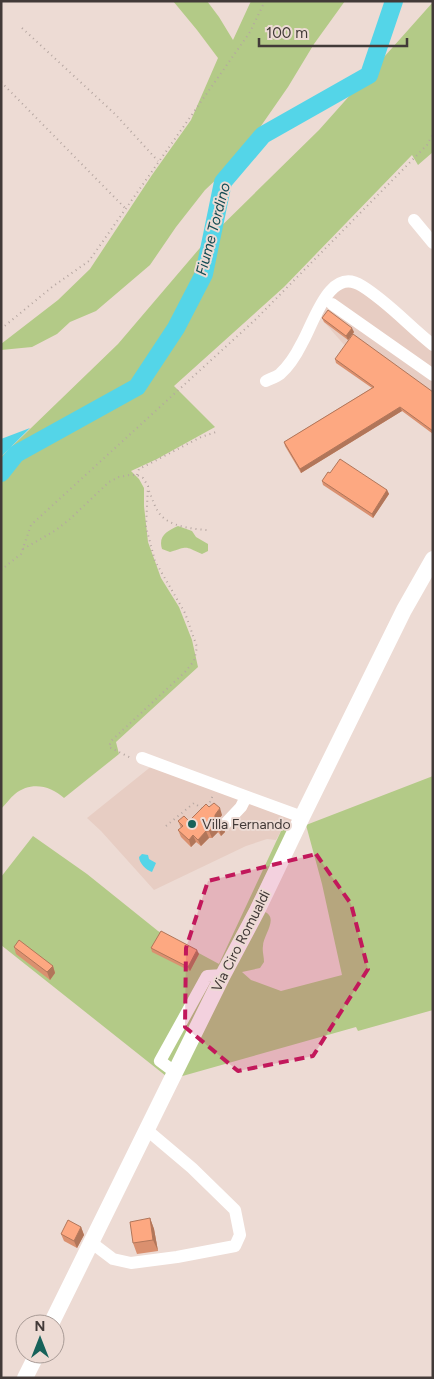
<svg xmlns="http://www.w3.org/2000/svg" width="434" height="1379" font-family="Figtree,sans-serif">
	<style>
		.built { fill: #e7cdc3 }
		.green { fill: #b3ca87 }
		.water { fill: #54d5e8 }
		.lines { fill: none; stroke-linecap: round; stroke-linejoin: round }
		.river { stroke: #54d5e8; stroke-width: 18 }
		.path { stroke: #b5a6a1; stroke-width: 2; stroke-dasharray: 1 4; stroke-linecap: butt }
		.minor { stroke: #fff; stroke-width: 12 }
		.major { stroke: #fff; stroke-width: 16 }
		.wall { fill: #da906f }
		.shaded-wall { fill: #b1765a }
		.building { fill: #fda881; stroke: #b1765a }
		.marked { fill: #c2185b; fill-opacity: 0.2; stroke: #c2185b; stroke-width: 4; stroke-dasharray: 10 6; stroke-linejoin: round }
		.poi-dot { fill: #17625a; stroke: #eddbd4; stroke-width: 2 }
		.labels { text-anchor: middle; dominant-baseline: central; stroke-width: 4; stroke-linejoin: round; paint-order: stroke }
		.poi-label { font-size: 14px; fill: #423a38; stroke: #eddbd4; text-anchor: start }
		.street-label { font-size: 14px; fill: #423a38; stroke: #eddbd4 }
		.water-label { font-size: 15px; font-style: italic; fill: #144c54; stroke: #eddbd4 }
	</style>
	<rect width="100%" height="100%" fill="#eddbd4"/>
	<!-- built -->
	<path class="built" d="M351,284L433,347V395L347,348L324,322L321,313L337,290Z
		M153,765L298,810L288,831L282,829L276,840L267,839L246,846L154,890L101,831L87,818Z"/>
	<!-- green -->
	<path class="green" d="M173,1H207L219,17L233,40L251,1H345L314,44L288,87L238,159L205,190L176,227L150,265L96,311L70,322L57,334L32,347L1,350V344L58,300L90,269L152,175L191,120L218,58L197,30Z
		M433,2V152L418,165L412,155L284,287L174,386L215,427L157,459L131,471L139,479L144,488V506L148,542L161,578L179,607L192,640L198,667L116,742L119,754L64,798C51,786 31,781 15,794C10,798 6,804 1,809V457L118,344L205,242L319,130Z
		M178,526L192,531L196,537L208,544V551L202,554C184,546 189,546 170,552L162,549C158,536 167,531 178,526Z
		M433,776V1010L358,1031L356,1027L179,1077L262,911C281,916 263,935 263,946C262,951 264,956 264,962L260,968L242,972L251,980L281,991L342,975L322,884L306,825Z
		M282,829L288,831L166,1076L1,945V877L33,836L87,874L158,931L219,964Z"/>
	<!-- water -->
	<path class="water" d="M30,428L1,457V439Z
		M142,854L148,855L149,859L156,863L152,872C146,870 139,863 139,857Z"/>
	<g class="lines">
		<!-- river -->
		<path class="river" d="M1,473L16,454L137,387L176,328L204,274L223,182L263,135L369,75L394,1"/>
		<!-- path -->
		<path class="path" d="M22,28L115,114L158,161
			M1,82L125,208
			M1,329L52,287L89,261L250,32L265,1
			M137,475L139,469L145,466L201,437L216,432
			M149,491C153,500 156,513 165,519C176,527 193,529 207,530
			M23,549L56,530L70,519L109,482L119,477L129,475H137L143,478L148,486L146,527L155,561L185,613L197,647L194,661L185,672L111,741L109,747L131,758
			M1,570L21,554L31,525L256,319L427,145L433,134
			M208,807L213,795
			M166,826L194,803L204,810"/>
		<!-- minor -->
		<path class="minor" d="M414,220L433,243
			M332,304L433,375
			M266,381C270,379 276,377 280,374C288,367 297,353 302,343C314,323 329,265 362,286C388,302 409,326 433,345
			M142,758L302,817
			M225,824L241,807L246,797
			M176,1073L160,1061L207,976L223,975
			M92,1243L113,1259L131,1263L177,1257L235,1246L240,1235L235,1210L192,1168L147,1130"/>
		<!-- major -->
		<path class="major" d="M51,1324L223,975L257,911L302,817L404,610L433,559
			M25,1378L37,1354"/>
	</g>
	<!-- wall -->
	<path class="wall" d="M322,318L354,332L348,340L324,322Z
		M335,359L433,392V434L402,411L301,473L285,446L284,442L372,388L336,363Z
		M330,473L387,490L389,494L373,518L323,485L322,481Z
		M209,807L222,815L217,822V823L225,832L221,836L218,832L212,838H209L201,846L196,842L191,847L181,837L178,830L181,828L178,821H189Z
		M14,947L53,966L55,973L50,980L16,954Z
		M151,948L199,954L190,971L152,952Z
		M150,1218L154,1229L158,1251L137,1254L133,1243Z
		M81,1227L84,1235L77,1248L64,1241L61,1234Z"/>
	<!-- shaded-wall -->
	<path class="shaded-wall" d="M352,328L354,332L348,340L346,336Z
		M400,407L402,411L301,473L300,469Z
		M387,490L389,494L373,518L372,514Z
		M220,808L222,815L217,822V827L215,820V815Z
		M223,825L225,832L221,836L219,829Z
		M215,826L218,832L212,838L209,831Z
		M206,831L209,838L201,846L198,840Z
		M193,835L196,842L191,847L189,840Z
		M197,950L199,954L190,971L188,967Z
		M53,966L55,973L50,980L47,972Z
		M150,1218L154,1229L158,1251L153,1240Z
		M81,1227L84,1235L77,1248L74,1241Z"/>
	<!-- building -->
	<path class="building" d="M328,310L352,328L346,336L322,318Z
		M353,334L433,392V431L400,407L300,469L284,442L374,387L335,359Z
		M340,459L387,490L372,514L322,481L328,472L330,473Z
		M214,803L220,808L215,815V820L217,823L223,825L219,829L215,826L209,831H206L198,840L193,835L189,840L178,830L183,826L178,821L184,816L189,821L206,804L209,807Z
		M161,931L197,950L188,967L151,948Z
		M19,940L53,966L47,972L14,947Z
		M150,1218L153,1240L133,1243L130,1222Z
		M68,1220L81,1227L74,1241L61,1234Z"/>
	<!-- marked area -->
	<path class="marked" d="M316,854L351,904L368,969L313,1056L238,1071L185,1027L186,948L208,881Z"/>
	<!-- markers -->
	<circle class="poi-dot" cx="192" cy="824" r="5"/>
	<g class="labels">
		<!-- poi labels -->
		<g class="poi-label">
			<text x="202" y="824">Villa Fernando</text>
		</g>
		<!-- street labels -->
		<g class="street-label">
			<text transform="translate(241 941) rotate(-63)">Via Ciro Romualdi</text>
		</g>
		<!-- water labels -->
		<g class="water-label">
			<text transform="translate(213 229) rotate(-75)">Fiume Tordino</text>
		</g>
	</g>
	<!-- border -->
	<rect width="434" height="1379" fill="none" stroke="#423a38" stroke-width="5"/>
	<!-- north arrow -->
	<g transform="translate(40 1339)"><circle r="24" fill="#eddbd4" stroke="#a99b96"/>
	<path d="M0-4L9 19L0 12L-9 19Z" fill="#17625a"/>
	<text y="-8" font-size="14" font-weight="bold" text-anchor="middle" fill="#423a38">N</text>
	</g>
	<!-- scale -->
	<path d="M259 38v8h148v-8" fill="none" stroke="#423a38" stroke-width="2.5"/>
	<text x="266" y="38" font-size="15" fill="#423a38" stroke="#eddbd4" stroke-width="4" paint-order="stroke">100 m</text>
</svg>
